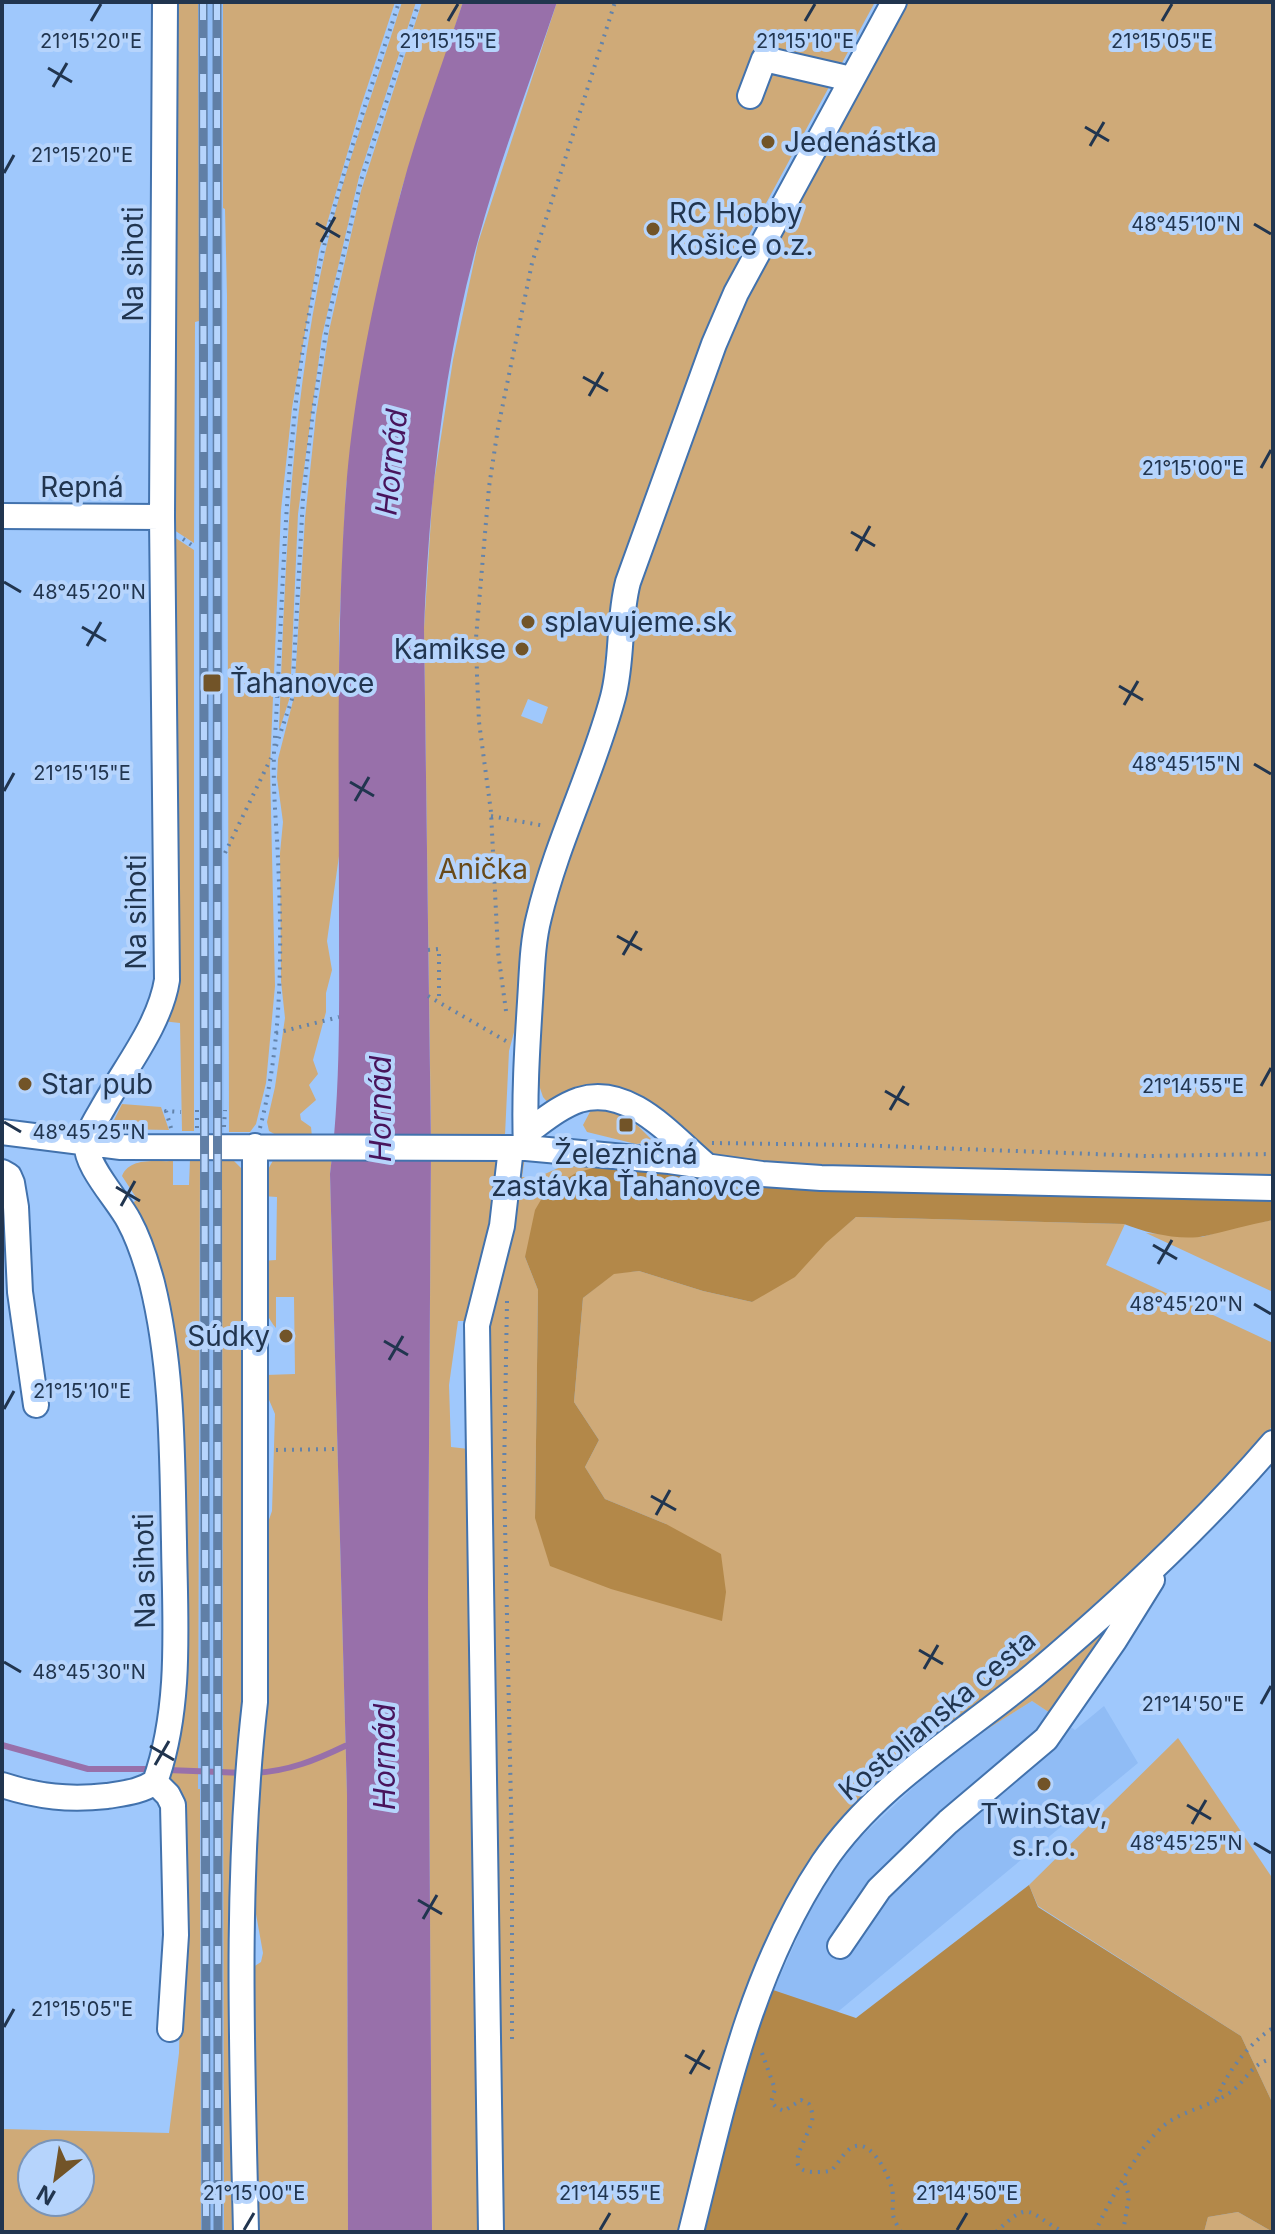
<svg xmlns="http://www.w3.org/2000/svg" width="1275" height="2234" font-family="Inter,sans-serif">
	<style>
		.built { fill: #90bcf5 }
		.green { fill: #cfaa78; fill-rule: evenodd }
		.forest { fill: #b38849 }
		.water { fill: #9870aa }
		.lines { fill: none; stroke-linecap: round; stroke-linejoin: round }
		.stream { stroke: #9870aa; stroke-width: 6 }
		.minor-casing { stroke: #4272ad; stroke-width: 28 }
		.path { stroke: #6383aa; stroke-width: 4; stroke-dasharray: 2 6; stroke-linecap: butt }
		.minor { stroke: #fff; stroke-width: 24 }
		.rail-casing { stroke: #607fa6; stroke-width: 9 }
		.rail { stroke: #b6d4fc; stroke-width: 6; stroke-dasharray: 18; stroke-linecap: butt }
		.ticks { fill: none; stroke: #21354f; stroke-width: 3 }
		.poi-dot { fill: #725428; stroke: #b6d4fc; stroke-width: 3 }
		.labels { text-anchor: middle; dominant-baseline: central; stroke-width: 8; stroke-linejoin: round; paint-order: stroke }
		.poi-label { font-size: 28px; fill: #21354f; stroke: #b6d4fc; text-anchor: start }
		.street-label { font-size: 28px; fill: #21354f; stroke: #b6d4fc }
		.park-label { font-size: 28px; fill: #684919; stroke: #b6d4fc }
		.water-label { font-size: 30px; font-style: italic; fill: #48145c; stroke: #b6d4fc }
		.ticks-label { font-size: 20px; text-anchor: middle; fill: #21354f; stroke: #b6d4fc; stroke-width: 8; stroke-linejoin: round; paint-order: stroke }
	</style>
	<rect width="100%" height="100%" fill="#9fc8fc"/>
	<!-- built -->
	<path class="built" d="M198,2H223L224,2232H201L200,1790L198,1789L200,1132Z
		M1032,1701L1075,1730L1104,1706L1138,1763L805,2039L756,2029L830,1866L951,1752Z"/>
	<!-- green -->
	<path class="green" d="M174,2H198L199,321L195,322L194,543L174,530Z
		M223,2H395L361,106L319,251L292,408L281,510L270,768L275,986L266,1083L256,1124L250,1132H229L227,296L225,209L223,208Z
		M402,2H416L359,177L322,336L298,514L290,697L279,731C285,571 290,410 325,253C344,168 376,85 402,2Z
		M422,2H463L401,191L379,286L352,441L346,487L339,631V856L327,941L332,970L326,993V1012L313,1060L318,1074L309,1085L316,1100L300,1114L301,1120L311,1127L312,1137L278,1136L269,1131L267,1122L275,1087L285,1018L281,981L280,853L283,822L277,778L278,759L294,697L305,519L316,415L329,331L361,191Z
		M557,2H875L744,244L749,246L631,540L612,593L603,676L608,680L509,1051L505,1135L492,1138L431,1137L424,628L433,488L453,360L478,243ZM528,699L548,707L542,724L521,716Z
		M905,2H1273V1178L767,1164C753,1162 737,1162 724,1158C676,1142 640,1069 583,1088C572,1091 561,1099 550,1105L543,1097L535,1073L543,947L636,586L727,340L749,288Z
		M174,537L194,550V1131H182L180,1023L162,1021Z
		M122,1104L161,1107L169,1130L117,1129L114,1120Z
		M604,1108L623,1116L617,1124L630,1132L636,1124L654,1142L636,1144L587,1132L583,1125L591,1110Z
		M332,1156L330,1174L347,1795L348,2232H252L253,1967L261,1962L263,1953L254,1903L265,1531L272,1511L275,1414L267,1395L266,1375L295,1374L294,1297H276V1328C259,1308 262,1285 261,1261L276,1260L277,1197L262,1196L266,1173L275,1157Z
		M431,1157L502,1160L474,1321H458L449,1385L451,1447L469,1449L484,2232H432L428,1597Z
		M525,1157L522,1177H538L574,1161L613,1162L525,1257L538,1290L535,1518L666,1524L605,1499L585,1467L599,1440L574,1402L583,1298L614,1273L639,1271L703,1291L752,1302L856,1217L1125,1224L1106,1265L1273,1343V1424L1266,1436L1188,1522L1049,1649L868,1796L740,2018L722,2060L682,2232H498L483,1351L516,1168Z
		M190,1159H200L198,1789H200L201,2232H2V2129L169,2133L179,2053L181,1969L167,1782L174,1337L158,1261L145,1226L133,1203L137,1199L122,1176C130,1157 155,1162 173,1161V1185H189ZM32,2154H80V2202H32Z
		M222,1160H233L245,1172L241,2232H224Z
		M1273,1220V1292L1146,1233L1202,1237L1241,1225Z
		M1117,1614L1056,1717L1032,1701L951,1752Z
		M1178,1738L1273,1879V2104L1241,2036L1038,1906L1029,1885Z
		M1238,2212L1273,2232H1204L1208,2217Z"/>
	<!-- forest -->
	<path class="forest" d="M613,1162L1273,1198V1220C1250,1224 1228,1231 1205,1236C1181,1241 1146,1233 1124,1224L856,1217L826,1243L795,1277L752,1302L703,1291L639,1271L614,1274L583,1298L574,1402L599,1440L585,1467L605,1499L666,1524L721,1554L726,1592L722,1621L611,1589L550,1566L535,1518L538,1290L525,1257L535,1210L546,1191L576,1173Z
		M1029,1885L1038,1907L1241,2036L1273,2104V2232L1238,2212L1208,2217L1204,2232H691L761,1986L856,2018Z"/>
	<!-- water -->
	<path class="water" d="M463,2H557C530,82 499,162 477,244C443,368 429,499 424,628L431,1147L428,1597L432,2232H348L347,1795L330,1174C341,1088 339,1001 339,914C339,773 336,631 346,490C353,394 376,285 401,192C418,128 442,65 463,2Z"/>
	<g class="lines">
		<!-- stream -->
		<path class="stream" d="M2,1745L88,1769H147
			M168,1770L244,1773
			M255,1773C289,1771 316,1760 345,1746"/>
		<!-- minor casing -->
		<g class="minor-casing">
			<path id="minor" d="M750,96L764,59L851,79
				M2,516L162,517
				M2,1132L121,1147L526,1148L669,1161L762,1174L821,1178L1273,1188
				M526,1133C543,1121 559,1107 579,1100C630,1084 672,1137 707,1166
				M526,1148C524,1099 527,1050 530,1002C532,973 532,944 539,917C557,841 593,772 613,697C623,659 618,620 628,582L714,344L736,293L894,2
				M2,1172L9,1176L12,1183L16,1207L20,1292L36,1405
				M155,1782C182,1707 175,1621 174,1542C172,1455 173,1368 152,1283C146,1261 140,1241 129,1221C119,1201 83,1164 87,1142C89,1129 99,1115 105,1104C127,1065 160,1024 167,980L162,517L165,2
				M155,1782L168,1795L173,1805L176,1935L170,2029
				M2,1785C39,1797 69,1800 107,1796C125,1793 140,1792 155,1782
				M840,1946L879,1889L948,1822L1046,1739L1114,1641L1152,1580
				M246,2232C242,2056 235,1877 255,1702V1146
				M491,2232L477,1325L502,1226L511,1148
				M691,2232C723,2105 749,1974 823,1863C876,1784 962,1735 1034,1675C1119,1603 1201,1527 1273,1443"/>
		</g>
		<!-- path -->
		<path class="path" d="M183,539L196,548
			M276,746L292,699L303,498L313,410L329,315L362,177L419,2
			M491,816L545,826
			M225,853L271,758
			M428,950L439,949V1002
			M428,996L506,1041
			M506,1011L498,952L491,812L479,722L477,675L476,638L489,487L498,428L532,263L615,2
			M276,1033L339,1017
			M224,1127L225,1110
			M171,1128L166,1111L181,1112
			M197,1128V1110
			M260,1128C284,1036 282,934 277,839C275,810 273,782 274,753C282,628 283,502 299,377C315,248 359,125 399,2
			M712,1143L857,1145L1146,1156L1273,1154
			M507,1301L504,1476L512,1852V2044
			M276,1450L338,1449
			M762,2053L775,2089L771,2102L777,2108L784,2111L801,2100L809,2104C812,2111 814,2116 811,2124C802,2150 777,2178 831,2171C837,2165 841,2157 847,2151C868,2131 888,2173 892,2189C894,2197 892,2206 893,2215C894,2220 898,2227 901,2232
			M1217,2099C1225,2074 1250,2042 1273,2028
			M996,2232C1032,2198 1026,2213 1064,2232
			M1095,2232C1109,2202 1143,2138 1170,2121C1190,2109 1212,2105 1231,2092C1247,2080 1252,2062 1273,2059
			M1123,2232L1129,2196L1124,2181"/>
		<!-- minor -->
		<use href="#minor" class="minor"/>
		<!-- rail casing -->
		<g class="rail-casing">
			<path id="rail" d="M203,2L206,2232
				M217,2L218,2232"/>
		</g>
		<!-- rail -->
		<use href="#rail" class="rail"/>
	</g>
	<!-- ticks -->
	<path class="ticks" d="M91,21L101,4M448,21L458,4M805,21L815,4M1162,21L1172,4M48,68L72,82M53,87L67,63M1085,127L1109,141M1090,146L1104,122M4,173L14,155M316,223L340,237M1254,224L1271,234M321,242L335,217M583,377L608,391M589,396L603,372M1261,468L1271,450M851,532L875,546M856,551L870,526M4,582L21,592M82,627L106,641M87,646L101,622M1119,686L1143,700M1124,705L1138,681M1254,764L1271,774M350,782L374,796M4,791L14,773M355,801L369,777M617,936L642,950M623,955L637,931M1261,1086L1271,1068M885,1091L909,1105M890,1110L904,1086M4,1122L21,1132M116,1187L140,1201M121,1206L135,1181M1153,1245L1177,1259M1158,1264L1172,1240M1254,1304L1271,1314M384,1341L408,1355M389,1360L403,1336M4,1409L14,1391M651,1496L676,1510M656,1515L670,1490M919,1650L943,1664M4,1662L21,1672M924,1669L938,1645M1261,1704L1271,1686M150,1746L174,1760M155,1765L169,1741M1187,1805L1211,1819M1192,1824L1206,1800M1254,1843L1271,1853M418,1900L442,1914M423,1919L437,1895M4,2027L14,2009M685,2055L710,2069M690,2074L704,2050M244,2230L254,2213M600,2230L610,2213M957,2230L967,2213"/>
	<!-- markers -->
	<g class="poi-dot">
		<circle cx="768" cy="142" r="8"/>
		<circle cx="653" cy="229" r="8"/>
		<circle cx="528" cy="622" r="8"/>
		<circle cx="522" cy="649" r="8"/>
		<rect x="202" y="673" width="20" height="20" rx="4"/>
		<circle cx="25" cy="1084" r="8"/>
		<rect x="618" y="1117" width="16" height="16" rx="4"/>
		<circle cx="286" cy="1336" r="8"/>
		<circle cx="1044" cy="1784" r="8"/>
	</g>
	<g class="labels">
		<!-- poi labels -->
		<g class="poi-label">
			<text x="784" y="142">Jedenástka</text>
			<text x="669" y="213">RC Hobby<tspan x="669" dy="32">Košice o.z.</tspan></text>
			<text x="544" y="622">splavujeme.sk</text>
			<text x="506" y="649" text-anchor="end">Kamikse</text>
			<text x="230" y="683">Ťahanovce</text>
			<text x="41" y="1084">Star pub</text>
			<text x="626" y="1154" text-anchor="middle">Železničná<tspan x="626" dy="32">zastávka Ťahanovce</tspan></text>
			<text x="270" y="1336" text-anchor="end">Súdky</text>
			<text x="1044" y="1814" text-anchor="middle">TwinStav,<tspan x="1044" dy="32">s.r.o.</tspan></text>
		</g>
		<!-- street labels -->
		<g class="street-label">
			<text transform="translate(133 264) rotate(-90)">Na sihoti</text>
			<text x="82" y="487">Repná</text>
			<text transform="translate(136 912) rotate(-90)">Na sihoti</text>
			<text transform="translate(144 1571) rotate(-91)">Na sihoti</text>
			<text transform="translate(937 1715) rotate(-40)">Kostolianska cesta</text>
		</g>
		<!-- park labels -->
		<g class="park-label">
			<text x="483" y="869">Anička</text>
		</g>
		<!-- water labels -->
		<g class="water-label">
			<text transform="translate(391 462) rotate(-84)">Hornád</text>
			<text transform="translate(380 1109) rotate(-90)">Hornád</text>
			<text transform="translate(384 1757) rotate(-90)">Hornád</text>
		</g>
	</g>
	<g class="ticks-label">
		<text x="91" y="48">21°15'20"E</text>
		<text x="448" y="48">21°15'15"E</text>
		<text x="805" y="48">21°15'10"E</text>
		<text x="1162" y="48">21°15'05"E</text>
		<text x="82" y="162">21°15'20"E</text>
		<text x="1186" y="231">48°45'10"N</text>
		<text x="1193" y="475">21°15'00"E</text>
		<text x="89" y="599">48°45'20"N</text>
		<text x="1186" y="771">48°45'15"N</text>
		<text x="82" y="780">21°15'15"E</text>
		<text x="1193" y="1093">21°14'55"E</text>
		<text x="89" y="1139">48°45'25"N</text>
		<text x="1186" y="1311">48°45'20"N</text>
		<text x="82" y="1398">21°15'10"E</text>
		<text x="89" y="1679">48°45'30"N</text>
		<text x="1193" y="1711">21°14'50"E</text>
		<text x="1186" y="1850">48°45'25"N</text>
		<text x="82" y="2016">21°15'05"E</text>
		<text x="254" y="2200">21°15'00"E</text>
		<text x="610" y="2200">21°14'55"E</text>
		<text x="967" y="2200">21°14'50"E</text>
	</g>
	<!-- border -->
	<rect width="1275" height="2234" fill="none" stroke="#21354f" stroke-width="8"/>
	<!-- north arrow -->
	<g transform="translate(56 2178) rotate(210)"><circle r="38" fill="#b6d4fc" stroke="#7a94b7" stroke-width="2"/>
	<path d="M0-6L14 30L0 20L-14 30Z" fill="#725428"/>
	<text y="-12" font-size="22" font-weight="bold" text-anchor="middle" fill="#21354f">N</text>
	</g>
</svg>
